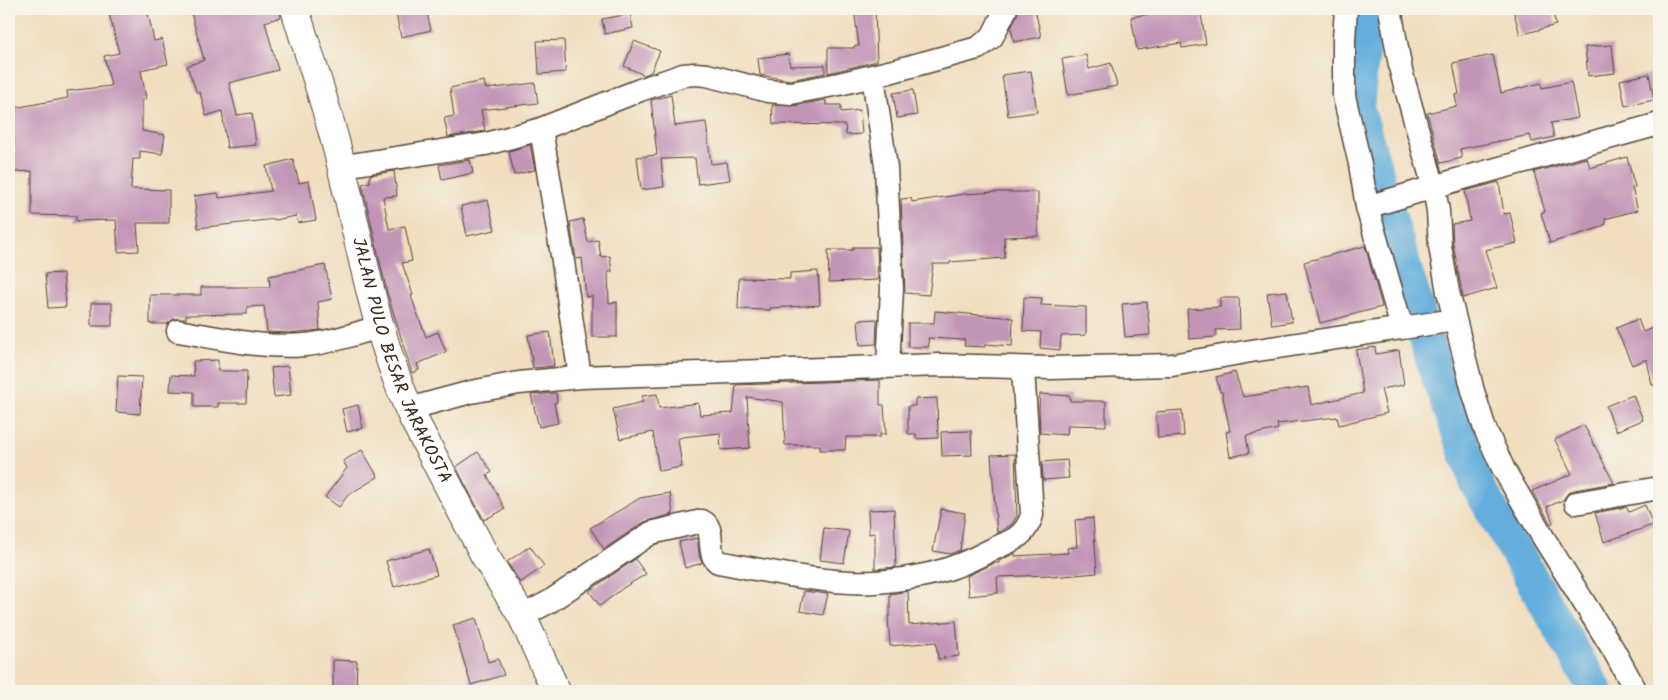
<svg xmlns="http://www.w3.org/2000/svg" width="1668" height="700" font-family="Kalam,sans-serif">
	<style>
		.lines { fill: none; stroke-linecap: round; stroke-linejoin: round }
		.river { stroke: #63aedc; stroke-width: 34 }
		.building { fill: #c295b7 }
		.minor-casing { stroke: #564536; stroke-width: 25 }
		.tertiary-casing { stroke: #564536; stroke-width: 30 }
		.minor { stroke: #fff; stroke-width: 22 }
		.tertiary { stroke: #fff; stroke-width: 28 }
		.labels { text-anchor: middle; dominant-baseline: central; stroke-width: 4; stroke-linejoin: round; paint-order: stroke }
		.street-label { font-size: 18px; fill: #3b2a1e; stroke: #f7f3e8 }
	</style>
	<rect width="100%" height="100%" fill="#f7f3e8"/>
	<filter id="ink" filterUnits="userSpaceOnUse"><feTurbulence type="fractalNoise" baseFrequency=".02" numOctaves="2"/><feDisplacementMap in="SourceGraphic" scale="10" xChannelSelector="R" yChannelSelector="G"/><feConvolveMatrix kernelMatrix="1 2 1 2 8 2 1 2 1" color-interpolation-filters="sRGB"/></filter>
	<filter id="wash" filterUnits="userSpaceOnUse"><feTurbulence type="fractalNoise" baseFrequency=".0096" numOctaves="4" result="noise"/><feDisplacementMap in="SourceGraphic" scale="20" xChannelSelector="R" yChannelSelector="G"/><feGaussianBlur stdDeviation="1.12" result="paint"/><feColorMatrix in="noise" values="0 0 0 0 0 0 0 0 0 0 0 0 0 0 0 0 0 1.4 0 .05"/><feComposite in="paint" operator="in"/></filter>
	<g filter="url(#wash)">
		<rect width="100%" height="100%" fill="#f0debf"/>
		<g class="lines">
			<!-- river -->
			<path class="river" d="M1367,9L1357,107L1434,366L1477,484L1596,691"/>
		</g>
		<g id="blocks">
			<!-- building -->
			<path class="building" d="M108,9H147L154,41L162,39L168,64L141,70L146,99L142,100V131L165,135L162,154L140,151V159H133L131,189L169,190V223H137L139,251L118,252L116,220L76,221V216L32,215V171L15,172L14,136L9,137V109L68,98L67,91L111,86L104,56L119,53Z
				M190,9H280L281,17L265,22L278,70L229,83L237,115L252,113L256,145L227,148L222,111L206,116L200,92L197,93L187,66L204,60Z
				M395,9H426L431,30L401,37Z
				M854,9H875L877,61L828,73V48H854V46H859Z
				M1019,9H1035L1041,37L1014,42L1011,28Z
				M1182,9H1200L1206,44L1182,48L1181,43L1137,50L1131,17Z
				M1513,9H1552L1556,25L1520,35Z
				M630,14L633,28L605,34L602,19Z
				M564,40L566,72L539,74L537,41Z
				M634,41L660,51L651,72L644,75L624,66Z
				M1612,45L1615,73L1588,76L1585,47Z
				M788,54L790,66L825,65V73L790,80L760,75L758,58Z
				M1086,55L1089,69L1111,63L1117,86L1068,95L1062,59Z
				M1493,55L1501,93L1541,83L1542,88L1571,82L1578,118L1551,123L1554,137L1532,142L1530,135L1460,149L1462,158L1441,163L1427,113L1457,106L1455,95L1459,94L1453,63Z
				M1031,71L1037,112L1008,116L1002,75Z
				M1649,74L1654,100L1625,106L1620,80Z
				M484,81L486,89L535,83L538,103L481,110L485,131L448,137L444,118L454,116L450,88Z
				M913,90L917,115L897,118L893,93Z
				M671,95L675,126L706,122L711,164L727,162L730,180L698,184L695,158L661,159L664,187L641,190L637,157L657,155L651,100Z
				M826,100V105H841V112L860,110L862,134L846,135L845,125L773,124L772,105L793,106Z
				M530,145L535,170L514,175L509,151Z
				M1627,157L1635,187L1632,188L1638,210L1605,219L1606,224L1596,229L1550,243L1541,213L1545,212L1534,172L1587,158L1590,168Z
				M293,159L299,183L309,181L316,220L298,223L296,216L275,220V219L198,228L194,196L218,193L219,198L271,191L266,166Z
				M470,160L473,173L442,180L439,165Z
				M394,171L397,196L383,197L389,229L405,226L412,261L402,263L413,295L411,296L426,337L438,332L446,352L417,364L419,370L412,373L387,292L362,184L370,182V175Z
				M1499,182L1504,214L1510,213L1517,243L1485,250L1497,288L1463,298L1453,244L1452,224L1470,221L1465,191Z
				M997,192H1038V236L1004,237L1005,258L950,262V264H933L929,295L905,293L901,199L911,198L912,202L964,194Z
				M488,200L495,230L467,236L461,206Z
				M583,219L588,242L598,240L601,257L610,256L612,272H608L609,303L617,302V337H592V296L586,297L582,258L576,259L570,222Z
				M1365,246L1382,307L1320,323L1304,262Z
				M853,247H877L878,280L829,282L828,250H853Z
				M325,265L332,299L318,302L320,330L289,333L267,332L264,306L247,307V314L186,315V319H174L167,324H150V295H201V287H270L269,276Z
				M818,271L820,305L770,308V310L738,309L739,278L790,279V273Z
				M63,273L66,307L48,308L45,274Z
				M1287,291L1292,322L1272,325L1267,293Z
				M1024,297L1042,298L1041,305L1086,307V335L1061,336L1060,350L1040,348L1041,332L1023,331Z
				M1220,298H1239L1240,329L1216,330V337L1189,339L1187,309L1220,307Z
				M1147,302L1150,335L1125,337L1122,304Z
				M91,303H112V326H91Z
				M935,311L1013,318L1012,346L985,344V347L964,346L965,340L928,338L929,347H908V323H934Z
				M877,319L876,344L860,345L858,320Z
				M1638,319L1643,332L1659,325V385H1652L1647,359L1632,365L1616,328Z
				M550,332L554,366L533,368L528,335Z
				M1375,347L1376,354L1399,350L1404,385L1381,389L1387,413L1339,425L1337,417L1277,424L1278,429L1246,436L1249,453L1230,457L1226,432L1230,431L1222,392H1220L1216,377L1235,372L1243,397L1308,387L1311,405L1363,393L1356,350Z
				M218,360V371H247L246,403H218V407H194V392L170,391L171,375L194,376L193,361Z
				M288,366L291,395L274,397L271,368Z
				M118,376L142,377L140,414L116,412Z
				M880,380V405H884L886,434H880V437H846L845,450H820V445H785L783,402L747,397L750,448L721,450L720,433L682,437L678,439L682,467L659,471L653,432L620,439L613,409L643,402L642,396L657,394L659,408L698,403L700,415L733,413L736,385Z
				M556,393L557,402L554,403L558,423L539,427L531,395Z
				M1040,394L1070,396V401H1106V426L1068,425L1067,435L1040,433L1039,408Z
				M1633,395L1643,420L1616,431L1606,406Z
				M937,398L938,438L916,439V434H908V406H915V399Z
				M358,405L363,428L347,432L342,409Z
				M1182,410L1184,436L1158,438L1156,412Z
				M1584,425L1614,483L1574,490L1568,493L1563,500L1547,507L1553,523L1551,524L1532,491L1572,474L1555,440Z
				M971,431L972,455L942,456L941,432Z
				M362,450L378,477L348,495L339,507L325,497L347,468L343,461Z
				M478,452L492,472L487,475L505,509L484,520L456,467Z
				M1015,454L1017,516L1012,524L997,533L991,455Z
				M1067,460L1069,478L1043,480L1042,462Z
				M670,493L673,514L644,522L604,549L590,528L640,498Z
				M1645,505L1653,525L1604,542L1595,513L1626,507L1629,512Z
				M894,509L896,567L875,569V533L869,534L868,510Z
				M941,509L965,513L960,550L950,554L933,551Z
				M1093,518L1097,573L1052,577L1051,575L997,577L998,593L969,596L967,576L995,563H999V561L1015,553V556L1068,553L1067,548L1077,547L1075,520Z
				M824,528L849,531L844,563L820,560Z
				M697,538L699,555L702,563L685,568L679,542Z
				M530,546L544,566L520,583L507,562Z
				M429,549L437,575L394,587L386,561Z
				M635,559L646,574L623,588L600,606L589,591Z
				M804,591L828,594L823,615L800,611Z
				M908,591L909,625L956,621L959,656L938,659L936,642L890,646L888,616H890V594Z
				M476,618L488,662L498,659L504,675L471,685L453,625Z
				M333,660L357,661L356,691H333Z"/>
		</g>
	</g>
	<g filter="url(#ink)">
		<use href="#blocks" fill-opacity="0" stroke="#564536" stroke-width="1"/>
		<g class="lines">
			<!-- minor casing -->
			<g class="minor-casing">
				<path id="minor" d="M1390,9L1401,71L1434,188L1438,211L1440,246L1448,292L1473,391L1485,429L1504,470L1543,537L1613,649L1636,691
					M873,76L886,167L892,289L888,367
					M541,129L640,90L683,75L695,74L707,75L768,91L791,93L839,84L893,71L978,48L992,37L1006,9
					M342,169L344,166L486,144L541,129L562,255L580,377
					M1367,207L1460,179L1659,124
					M1402,328L1455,320
					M178,331C220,338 263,349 305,345C331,343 356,333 380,327
					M413,418V411L423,405L471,392L519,383L580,377L940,365L1050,368L1172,365L1251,351L1402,328L1367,207L1360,164L1344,96V39L1346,9
					M1576,503L1659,488
					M522,616L549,602L651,533L702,521C717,528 705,553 718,562C762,570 806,580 850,582C880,584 928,577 956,566C968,562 979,556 991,550C1011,541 1025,538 1032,515L1023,368"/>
			</g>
			<!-- tertiary casing -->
			<g class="tertiary-casing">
				<g id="tertiary">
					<path id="s1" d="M295,9C311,62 330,115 342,169C362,253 377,340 413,418L485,556L522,616L556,691"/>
				</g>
			</g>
			<!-- minor -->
			<use href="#minor" class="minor"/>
			<!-- tertiary -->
			<use href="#tertiary" class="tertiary"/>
		</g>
	</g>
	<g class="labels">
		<!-- street labels -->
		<g class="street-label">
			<text stroke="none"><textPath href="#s1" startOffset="368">JALAN PULO BESAR JARAKOSTA</textPath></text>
		</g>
	</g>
	<!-- margin -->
	<rect width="1668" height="700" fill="none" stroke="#f7f3e8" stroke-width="30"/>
</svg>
